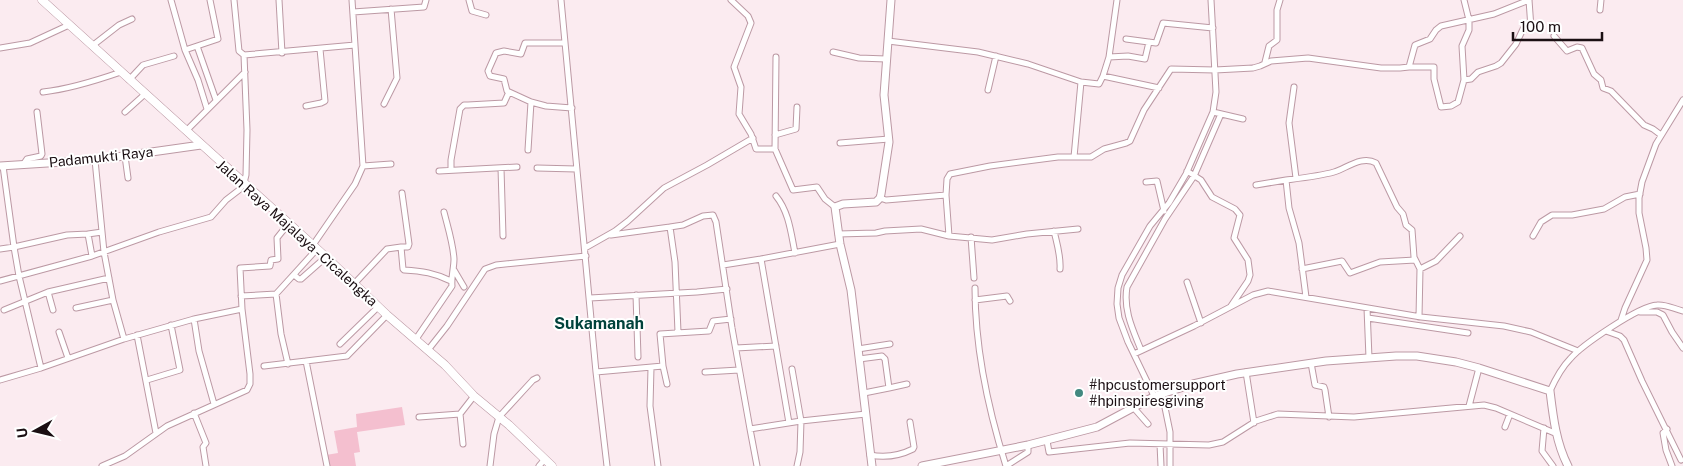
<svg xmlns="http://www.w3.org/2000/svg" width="1683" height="466" font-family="'Public Sans',sans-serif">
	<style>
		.green { fill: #f4bfcf }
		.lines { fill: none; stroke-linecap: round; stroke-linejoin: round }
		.street-casing { stroke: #bc99a4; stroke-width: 7 }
		.secondary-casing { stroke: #bc99a4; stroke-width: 9 }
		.primary-casing { stroke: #bc99a4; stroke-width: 9 }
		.street { stroke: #fff; stroke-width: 5 }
		.secondary { stroke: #fff; stroke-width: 7 }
		.primary { stroke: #fff; stroke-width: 8 }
		.poi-dot { fill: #438980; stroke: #fff; stroke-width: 2 }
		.labels { text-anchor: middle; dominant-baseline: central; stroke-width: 4; stroke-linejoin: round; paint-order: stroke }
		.street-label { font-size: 14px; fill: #1b0f13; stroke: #fff }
		.poi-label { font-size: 14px; fill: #1b0f13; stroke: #fff; text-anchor: start }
		.quarter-label { font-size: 16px; font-weight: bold; fill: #00423b; stroke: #fff }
	</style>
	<rect width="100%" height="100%" fill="#fbebf0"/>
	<!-- green -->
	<path class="green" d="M402,407L405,425L357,432L360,452L354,453L356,466H327L326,455L338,453L334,431L357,427L356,414Z"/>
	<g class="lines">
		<!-- street casing -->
		<g class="street-casing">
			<path id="street" d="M171,0L185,50L198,80L207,109
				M234,0L239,51L244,55
				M279,0L282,53
				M469,0L472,11L486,15
				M561,0L596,372L607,466
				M731,0L748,16L751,23L734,67L741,87L739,114L751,134L756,149H775L793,190L817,187L825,199L835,207
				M1600,10L1601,0
				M353,12L424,7L426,0
				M1554,36L1567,51L1577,47L1582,48L1594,74L1601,80L1603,88L1611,91L1644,125L1653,129L1661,135
				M1126,39L1156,43L1163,23L1213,28
				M888,41L978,52L1028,64L1081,82L1074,157H1091L1104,149L1126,143L1130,141L1144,110L1171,69L1215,70L1253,68L1260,66L1271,61L1308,58L1381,68H1400L1409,67L1415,45L1430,39L1436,30L1441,26L1494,14L1529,0
				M565,43H525L521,54L504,51L496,53L488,71L490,76L504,79L507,91L531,102L546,106L572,108
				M92,46L119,25L132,19
				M197,46L216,100
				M0,48L30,43L69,25
				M185,50L218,39L210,0
				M833,52L859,58L886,59
				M1109,57L1117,0
				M1265,62L1269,46L1277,40V10L1280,0
				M1409,67H1434V79L1441,107L1451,106L1458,102L1464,80L1462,46L1469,30V20L1464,0
				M1103,76L1109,57L1128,56L1145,59L1149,42
				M129,80L143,65L174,56
				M1464,80L1471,79L1478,72L1496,66L1501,63L1516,44L1523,29L1531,28L1529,0
				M1081,82L1099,84L1103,76L1159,88
				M1294,87L1289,123L1296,178
				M988,90L996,56
				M43,92C70,89 95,81 121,72
				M384,104L397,78L391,9
				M306,106L321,103L325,101L320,49
				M125,112L145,94
				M1213,112L1243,119
				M186,131L245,72
				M775,135L796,129L797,107
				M840,143L889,139
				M775,149L776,57
				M528,150L531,102
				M125,156L128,178
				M23,165L27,159L41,156L42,154L37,112
				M363,166L391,164
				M501,168L503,236
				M537,168L576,169
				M451,170V160L460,109L464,105H468L504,103L509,92
				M439,171L517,167
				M1187,171L1201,180L1212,197L1235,209L1240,215L1234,238L1248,260L1250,275L1248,281L1231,306
				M1146,182L1157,181L1164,211
				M1256,185L1286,180
				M402,193L409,244L408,247H401L403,269L404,270C422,271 435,273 451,281
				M946,195L949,236
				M776,196C789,212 791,233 795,253
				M880,198L886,200L946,195L947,179L950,174L990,166L1058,157H1074
				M1054,231C1057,244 1061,256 1060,269
				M88,234L102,232
				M838,234L876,233L885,231L921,229L949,236L992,240L1027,234L1078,229
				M611,235L670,227
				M1533,236L1541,222L1552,215H1572L1604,209L1625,197L1640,194
				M971,237L974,278
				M313,245L355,184L363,166L352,0
				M585,248L615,231L628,221L664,188L707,165L753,138
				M0,249L14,247L3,166
				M723,265L761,259
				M1302,269L1342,261L1350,273L1380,262L1415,260
				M1420,269L1436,261L1460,236
				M454,270L464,287
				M294,275L299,279H301L326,257
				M0,281L92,256L159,232L211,217L226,200L239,190L244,183L246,175L247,130L244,55L355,45
				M1187,282L1201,323
				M354,284L387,249L401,247
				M975,288C975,349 988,409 1006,466
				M48,292L53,310
				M276,294L281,334L288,364
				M636,295L638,357
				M241,296L276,294L317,249
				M1306,297L1299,243L1289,208L1286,180C1302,178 1320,176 1334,172C1347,168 1362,155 1376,163L1397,207L1403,214L1406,225L1412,230L1414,257L1420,269L1419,317
				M590,298L697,292L727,289
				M975,300L1007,296L1010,301
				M76,308L113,300L104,252L95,160
				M1367,308L1369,358
				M242,309L240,268L270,266L271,260L278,259L277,238L289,223
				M4,310L48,292L109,278
				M1640,312H1657L1663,315L1672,332L1683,348
				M1368,318L1468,333
				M194,319L199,351L214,404
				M1621,320L1625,308L1647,260L1646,248L1639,213V198L1642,182L1656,144L1683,100
				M1606,331L1620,336L1624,340L1642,381L1681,460
				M59,332L68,358
				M678,332L675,262L670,227L683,225L703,216L713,215L716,222L732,328L750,429
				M137,335L156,433
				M416,339L452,286C451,277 454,268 454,259C453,243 448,228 444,212
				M340,344L378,307
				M736,348L776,346
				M858,349L890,344
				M428,350L447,326L485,269L496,265L586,256
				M1141,350C1133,330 1123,310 1127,287L1165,219L1194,176L1221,114
				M1134,354L1194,326L1253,295L1268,291L1421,317L1504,326L1531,332L1578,351
				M859,359L882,356L885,359L889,388L864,393
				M1311,363L1315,385L1324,387L1325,390L1329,417
				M264,366L306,361
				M41,368L19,276L14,247L67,235L88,234L92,256
				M651,368L650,406L658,466
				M792,369L801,421L866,414
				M596,372L663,366
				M705,372L739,370
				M1246,372L1254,423
				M0,380L41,368L124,339
				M147,380L180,370L171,325
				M667,384L663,366L660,334L709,331L713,321L731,319
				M889,388L907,384
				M1550,391C1555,380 1561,368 1570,359C1582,345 1639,306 1657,305C1666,304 1674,309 1683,311
				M1162,393L1170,432V466
				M1154,396L1128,342L1119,318L1117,304L1118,288L1122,275L1150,226L1169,203L1186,174L1213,112L1216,92L1211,0
				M1469,406L1479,368
				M1133,407L1148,424
				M194,413L206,443L203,447L206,466
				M460,414L463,444
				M419,417L460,414L474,396
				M789,423L761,259L840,244
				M1505,427L1510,414
				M1544,428L1542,451L1553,466
				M1667,429L1663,433L1666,450L1672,466
				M1047,441L1049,452L1130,443L1209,445L1223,442L1256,421L1278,414L1354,417L1484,405L1496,408L1557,434
				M1160,444L1161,466
				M870,455C886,458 899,456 913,449L914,447L910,422
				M102,466L125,456L167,426L247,390L250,384V374L242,309L194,319L124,339L113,300
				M327,466L306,361L347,356L387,315
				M490,466L494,434L499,417L533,380L537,378
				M539,466L545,459
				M757,466L750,429L801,421L800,452L797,466
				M1006,466L1028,452V445"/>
		</g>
		<!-- secondary casing -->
		<g class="secondary-casing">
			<path id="secondary" d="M0,166L95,160L201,145
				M872,466L851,290L840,244L835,207L843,204L876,202L880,198L881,194L889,142L884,95L891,0
				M922,466L1028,445L1097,427L1155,396L1193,384L1237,374L1326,361L1396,356H1417L1456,362L1479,368L1550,391C1553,416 1556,443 1568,466"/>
		</g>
		<!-- primary casing -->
		<g class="primary-casing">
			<path id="primary" d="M42,0L326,257L387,315L445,365L474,396L509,425L552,466"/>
		</g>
		<!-- street -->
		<use href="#street" class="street"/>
		<!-- secondary -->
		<use href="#secondary" class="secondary"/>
		<!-- primary -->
		<use href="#primary" class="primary"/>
	</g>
	<!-- markers -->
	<circle class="poi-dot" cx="1079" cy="393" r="5"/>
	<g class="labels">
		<!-- street labels -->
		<g class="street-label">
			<text transform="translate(101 157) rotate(-6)">Padamukti Raya</text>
			<text transform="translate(297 233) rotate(42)">Jalan Raya Majalaya - Cicalengka</text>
		</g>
		<!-- poi labels -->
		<g class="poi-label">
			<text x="1089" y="385">#hpcustomersupport<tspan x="1089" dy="16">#hpinspiresgiving</tspan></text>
		</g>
		<!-- quarter labels -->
		<g class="quarter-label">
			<text x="599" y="323">Sukamanah</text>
		</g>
	</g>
	<!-- north arrow -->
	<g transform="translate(35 431) rotate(262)" stroke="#ffffff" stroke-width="4" paint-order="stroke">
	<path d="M0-4L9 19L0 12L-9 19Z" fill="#1b0f13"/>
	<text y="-8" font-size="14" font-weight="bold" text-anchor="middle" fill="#1b0f13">U</text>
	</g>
	<!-- scale -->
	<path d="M1513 32v8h89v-8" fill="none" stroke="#1b0f13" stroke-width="2.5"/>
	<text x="1520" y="32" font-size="15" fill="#1b0f13" stroke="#ffffff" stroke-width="4" paint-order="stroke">100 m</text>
</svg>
